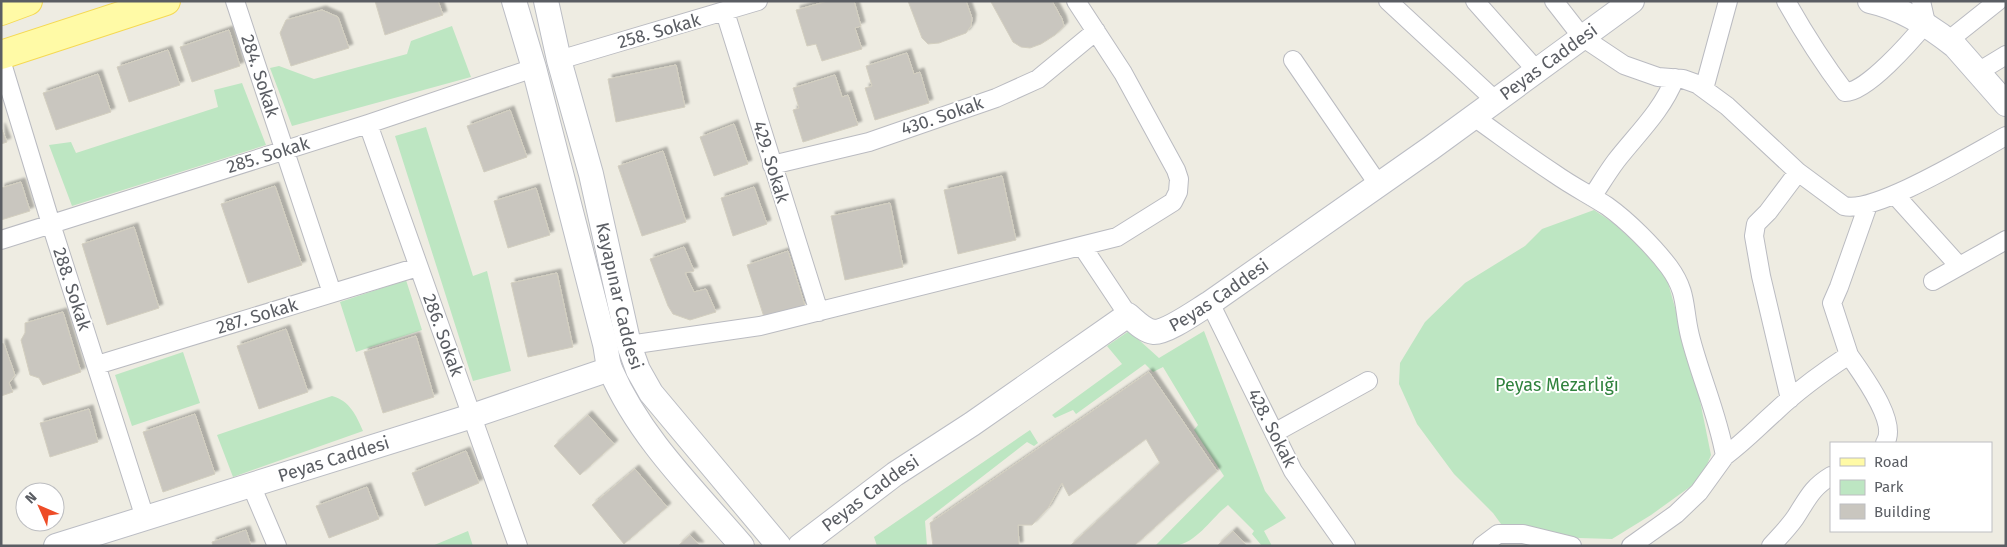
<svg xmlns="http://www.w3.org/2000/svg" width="2007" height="547" font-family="'Fira Sans',sans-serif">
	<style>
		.green { fill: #bde6c2 }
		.building { fill: #c9c6bf; stroke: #d3cfc0; filter: url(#shadow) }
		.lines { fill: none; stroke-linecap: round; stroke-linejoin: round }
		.street-casing { stroke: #babbc1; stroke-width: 20 }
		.secondary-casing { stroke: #bbbdc4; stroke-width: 26 }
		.primary-casing { stroke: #f5d953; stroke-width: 30 }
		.street { stroke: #fff; stroke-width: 18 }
		.secondary { stroke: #fff; stroke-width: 24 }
		.primary { stroke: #fffaa6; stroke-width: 28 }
		.labels { text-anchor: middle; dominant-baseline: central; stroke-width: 4; stroke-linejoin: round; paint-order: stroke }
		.street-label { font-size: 18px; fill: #5a5d63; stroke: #fff }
		.park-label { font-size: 18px; fill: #31833e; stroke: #fff }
	</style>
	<defs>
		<filter id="shadow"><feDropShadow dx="4" dy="-4" stdDeviation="1" flood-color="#0004"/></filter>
	</defs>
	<rect width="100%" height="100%" fill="#eeece2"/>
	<!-- green -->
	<path class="green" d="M452,26L471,77L292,126L270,68L279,66L314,79L407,54L411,41Z
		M242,83L266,145L72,206L49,145L71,142L76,153L218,107L214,90Z
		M426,127L473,276L487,271L511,371L473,381L395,136Z
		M1594,210L1612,222L1640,247L1667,279L1697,386L1711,455L1701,479L1651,515L1612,539L1579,538L1501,524L1493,513L1454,474L1417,424L1399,384L1400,363L1425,322L1465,283L1525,246L1542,229Z
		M406,280L422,330L356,352L340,302Z
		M1129,331L1159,358L1204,331L1265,491L1286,518L1264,531L1272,546H1262L1252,534L1254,531L1228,505C1211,518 1198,542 1175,546C1168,547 1161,546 1155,546L1224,476L1194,430L1198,425L1163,367L1153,372L1145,364L1076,414L1073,410L1055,418L1052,415L1122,364L1107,346Z
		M183,352L200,403L132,426L115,375Z
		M332,396C350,401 356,415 363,431L233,477L217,435Z
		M1030,430L1038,443L1034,446L1027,442L925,521L927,546H877L874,537Z
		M468,531L473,546H432Z"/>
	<!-- building -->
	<path class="building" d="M375,1H438L443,15L385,35Z
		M828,1H854L861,26L855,28L862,49L822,61L816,44L807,46L796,10Z
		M908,1H966L972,18L971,26L966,33L939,43L928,44L922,38Z
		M1052,1L1062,19L1064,26L1055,35L1041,44L1030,48L1021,47L1013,42L991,2Z
		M322,10L338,17L349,48L291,66L280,33L286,20Z
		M229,30L240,66L192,82L180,47Z
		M168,50L180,85L129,102L117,67Z
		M907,53L914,74L920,72L929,103L875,120L865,88L872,86L866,66Z
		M676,65L685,107L616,122L608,79Z
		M98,74L111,112L56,130L43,93Z
		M835,75L842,97L848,95L858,125L803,142L793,110L799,108L793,88Z
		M510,110L527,157L484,172L467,126Z
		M734,124L748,164L714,176L700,137Z
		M1,127L7,142L1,144Z
		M663,151L686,222L642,236L618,166Z
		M1002,176L1016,240L958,254L944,190Z
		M21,182L30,211L1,220V188Z
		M275,186L302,265L248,283L221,204Z
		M754,187L767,224L733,236L721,198Z
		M536,188L550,235L508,248L494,201Z
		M890,203L903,267L845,280L831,216Z
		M134,227L159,308L107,325L82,244Z
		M684,247L694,271L685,273L694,292L706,289L716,312L690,320L673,314L668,306L650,259Z
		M788,251L805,306L764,317L747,265Z
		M557,273L573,347L528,357L511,283Z
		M63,312L81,372L43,385L39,378L30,375L21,340L25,333V323Z
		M286,329L308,392L259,409L237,346Z
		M416,336L434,397L383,413L364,352Z
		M1,343L4,344L15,375L9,383L13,392L1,396Z
		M1149,372L1217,471L1134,546H1070L1160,463L1146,439L1069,496L1062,483L1048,508L1032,525H1018L1019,546H933L930,523Z
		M89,409L98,442L50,457L40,423Z
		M195,414L215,474L163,492L143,432Z
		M588,415L614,444L580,475L554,446Z
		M466,451L479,483L425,506L412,473Z
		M635,469L667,507L624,544L592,505Z
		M367,487L379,519L329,538L316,506Z
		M246,530L251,546H213L212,542Z
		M1233,531L1247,546H1217Z
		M690,535L700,546H678Z"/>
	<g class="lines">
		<!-- street casing -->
		<g class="street-casing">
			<path id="street" d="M235,1L332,293
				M1388,1L1496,101
				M1475,1L1537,71
				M1554,1L1582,37L1624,65L1658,77L1683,79L1697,84L1727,106L1798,172L1844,206C1875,214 1974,153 2006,136
				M1786,1C1804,33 1823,63 1845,92C1866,93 1912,40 1926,23L1921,1
				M725,12L819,312
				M1949,40L1998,1
				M1,60L51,224L145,518
				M559,60L758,1
				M1293,60L1378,184
				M1978,72L2006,55
				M1704,89L1728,1
				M1474,117C1501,136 1527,156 1555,174C1572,186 1590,195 1607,206C1628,221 1654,247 1669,267C1688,293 1683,308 1690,336C1700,376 1718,415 1725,456L1699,492L1676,514L1631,546
				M368,124L518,546
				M772,165L869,142L996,98L1038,79L1096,31
				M1895,195L1959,266
				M1592,197C1600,185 1607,173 1616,161C1637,134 1662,111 1675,78
				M1,240L368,124L534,68
				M1082,246L1128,315
				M1933,281L2006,240
				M1210,303L1293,471L1346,546
				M629,345L760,326L1117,237L1173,202L1178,192L1179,179L1176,170L1123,73L1076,1
				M1849,355C1861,373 1899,422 1885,443
				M97,365L418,267
				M1790,399L1761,276L1754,236L1756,224L1768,212L1798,172
				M1274,433L1368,381
				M1725,456C1745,441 1757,428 1775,412C1798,390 1823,372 1849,355L1832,303L1839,287L1868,205
				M251,485L277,546
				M1482,546L1498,534H1523L1572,546
				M1771,546C1779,537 1788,528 1795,518C1807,500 1811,488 1831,476"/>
		</g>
		<!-- secondary casing -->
		<g class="secondary-casing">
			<g id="secondary">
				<path d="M514,1L534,68L605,344C607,353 607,363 611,371C640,438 695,491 742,546"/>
				<path id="s1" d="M546,1L559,60L591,174L629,345L638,370L651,393L779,546"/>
				<path d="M1870,1C1902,8 1930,26 1955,46L2006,104"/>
				<path id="s2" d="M56,546L472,416L610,369"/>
				<path id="s3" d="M800,546L895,474L972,424L1128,315C1135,321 1144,331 1154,332C1168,332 1198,310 1210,303L1431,148L1632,1"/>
			</g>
		</g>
		<!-- primary casing -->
		<g class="primary-casing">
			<path id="primary" d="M1,11L28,1
				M1,55L166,1"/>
		</g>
		<!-- street -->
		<use href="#street" class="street"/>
		<!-- secondary -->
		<use href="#secondary" class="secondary"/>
		<!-- primary -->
		<use href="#primary" class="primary"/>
	</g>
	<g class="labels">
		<!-- street labels -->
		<g class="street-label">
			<text transform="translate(659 31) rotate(-16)">258. Sokak</text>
			<text stroke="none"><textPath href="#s3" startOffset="912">Peyas Caddesi</textPath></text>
			<text transform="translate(260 76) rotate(72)">284. Sokak</text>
			<text transform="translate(942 116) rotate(-19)">430. Sokak</text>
			<text transform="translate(268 155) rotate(-17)">285. Sokak</text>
			<text transform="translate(771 162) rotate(73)">429. Sokak</text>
			<text transform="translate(72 289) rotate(72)">288. Sokak</text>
			<text stroke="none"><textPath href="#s3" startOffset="508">Peyas Caddesi</textPath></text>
			<text stroke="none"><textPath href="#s1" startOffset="304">Kayapınar Caddesi</textPath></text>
			<text transform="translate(257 316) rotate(-17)">287. Sokak</text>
			<text transform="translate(443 335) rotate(70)">286. Sokak</text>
			<text transform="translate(1272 428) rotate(63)">428. Sokak</text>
			<text stroke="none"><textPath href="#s2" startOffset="291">Peyas Caddesi</textPath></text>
			<text stroke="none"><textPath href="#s3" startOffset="88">Peyas Caddesi</textPath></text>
		</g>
		<!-- park labels -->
		<g class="park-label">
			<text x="1557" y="385">Peyas Mezarlığı</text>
		</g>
	</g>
	<!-- border -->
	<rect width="2007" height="547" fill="none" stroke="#5a5d63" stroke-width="5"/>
	<!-- legend -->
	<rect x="1830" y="442" width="162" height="90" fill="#ffffff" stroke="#bdbec1"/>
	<rect x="1840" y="458" width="25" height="8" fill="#fffaa6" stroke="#bdbec1"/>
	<text x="1874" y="467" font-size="15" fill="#5a5d63">Road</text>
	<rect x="1840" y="480" width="25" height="15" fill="#bde6c2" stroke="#bdbec1"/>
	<text x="1874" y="492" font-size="15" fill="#5a5d63">Park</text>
	<rect x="1840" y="504" width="25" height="15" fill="#c9c6bf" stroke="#bdbec1"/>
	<text x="1874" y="517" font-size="15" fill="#5a5d63">Building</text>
	<!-- north arrow -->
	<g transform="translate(40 507) rotate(315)"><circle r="24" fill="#ffffff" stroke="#bdbec1"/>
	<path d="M0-4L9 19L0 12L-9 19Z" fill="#ee4c27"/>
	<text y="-8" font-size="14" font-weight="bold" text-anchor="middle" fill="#5a5d63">N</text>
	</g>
</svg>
